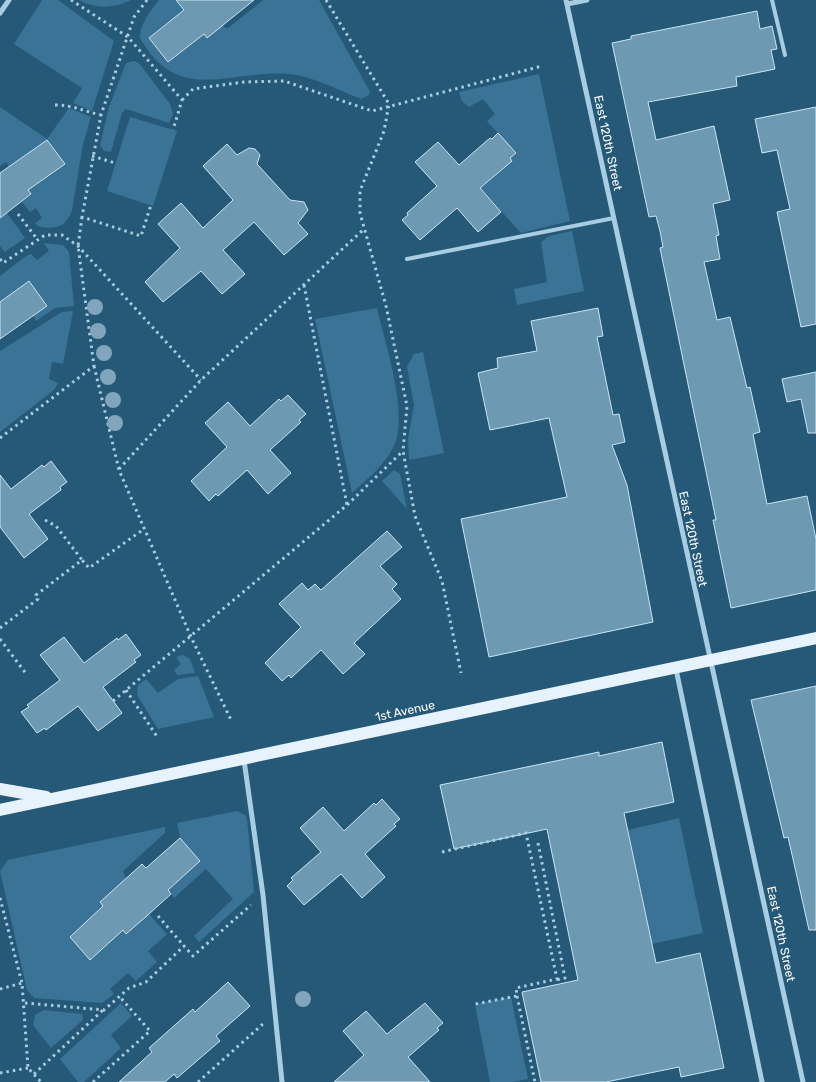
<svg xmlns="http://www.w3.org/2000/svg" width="816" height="1082" font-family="Rubik,sans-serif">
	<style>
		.green { fill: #3a7395 }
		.building { fill: #6e99b3; stroke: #cae4f3 }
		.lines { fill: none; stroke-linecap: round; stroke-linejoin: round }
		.path { stroke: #a8cde3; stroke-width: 3; stroke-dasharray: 2.5 4; stroke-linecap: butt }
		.lane { stroke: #a8cde3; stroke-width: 4 }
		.street { stroke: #a8cde3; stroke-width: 5 }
		.primary { stroke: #e7f3fc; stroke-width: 12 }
		.tree { fill: #80a5bc }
		.labels { text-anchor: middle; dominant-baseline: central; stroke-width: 4.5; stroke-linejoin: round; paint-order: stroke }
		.street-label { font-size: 12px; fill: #fff; stroke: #265978 }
	</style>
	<rect width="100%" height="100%" fill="#265978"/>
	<!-- green -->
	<path class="green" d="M42,0H58L114,41L92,111L73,103L82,88L14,44Z
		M79,0H131C112,9 97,9 79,0Z
		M159,0H188L181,6L184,10L149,38L168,62L204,34L207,38L222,25L227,29L263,0H319L369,90L370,94L361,99C338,90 313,76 289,74C229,69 178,106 140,38C139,25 152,9 159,0Z
		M134,61L139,63L170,104L173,114L169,123L126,109L122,113L111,152L104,151L100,145L109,107L126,63Z
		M539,74L570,221L521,233L480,188L511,161L510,158L516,153L487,121L495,114L483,99L469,107L462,101L459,92Z
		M0,107L47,139L69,108L91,117L83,144L72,210C67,226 55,231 38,226L35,223L42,218L36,208L30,212L22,202L31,195L28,190L64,164L47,140L9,167L6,162L0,166Z
		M130,117L177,131L153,206L107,191Z
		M7,213L25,238L5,252L0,246V217Z
		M572,231L584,291L517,305L514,289L547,282L541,242L549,236Z
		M44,243L63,245L69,252L74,306L55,308L36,321L33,316L47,306L29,281L0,302V276L26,256L31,254L37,260L49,251Z
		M377,308C385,343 410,417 393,448C383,467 367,479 352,493L315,319Z
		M73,311L63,364L52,362L49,379L58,383L54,390L0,432V351L54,317L62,312Z
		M423,352L444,453L409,460L408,439L414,405L407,367L414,354Z
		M394,470L400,474L407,509L382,481Z
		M183,655L190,659L195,673L177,675L174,670L181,664L176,657Z
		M198,676L214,717L158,729L137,695L138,685L146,679L158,693L178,679Z
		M237,811L245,815L247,819L254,892L199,942L194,936L233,899L206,869L174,898L168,890L200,861L180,838L177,823Z
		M679,818L703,933L652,944L628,830Z
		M165,827V833L123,871L126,879L100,902L103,906L70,937L90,959L123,930L149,914L167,934L148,951L157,962L136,981L128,973L110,989L114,994L102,1003L34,998L27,990L0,871L8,860Z
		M511,997L528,1079L513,1082H490L475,1004Z
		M121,1003L132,1016L111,1035L121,1048L84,1082H78L60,1059Z
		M44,1010L82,1014L83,1020L51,1048L33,1025L35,1015Z"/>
	<!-- building -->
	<path class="building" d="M176,0H254L207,38L204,34L168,62L149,38L184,10Z
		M757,11L760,29L772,26L777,49L771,50L775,69L736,77L737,86L648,102L656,140L714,126L730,200L713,204L719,235L716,236L720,259L704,262L717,320L730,317L747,388L750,387L760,432L753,434L767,504L807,496L816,539V590L731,608L713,520H716L660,248L663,247L660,231L656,216L649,217L612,43L631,39V36Z
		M816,107V324L801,327L777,212L790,209L777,150L762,153L755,119Z
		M498,133L516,153L510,158L512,161L480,188L501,212L478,232L457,208L420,240L402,220L408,215L407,213L437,186L415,162L438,142L459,165L490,138L492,139Z
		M47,140L65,164L28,190L31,194L0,218V173Z
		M227,144L237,155L249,148L255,149L260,155L257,164L290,200L304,202L308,210L298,223L308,234L284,255L254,222L223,250L245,274L222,294L201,271L163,302L145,282L180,248L158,224L181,203L203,228L233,200L203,166Z
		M29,281L47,306L0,339V302Z
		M598,308L603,336L597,337L613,415L619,414L625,442L612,445L627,485L653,622L489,657L461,519L567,497L549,418L490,430L478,373L498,368L497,358L537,351L531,321Z
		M816,372V433H808L801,399L787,402L782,379Z
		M288,395L306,414L299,420L301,422L270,450L291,473L268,494L247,470L218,496L216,494L209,501L191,481L227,447L205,423L228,402L250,426L279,399L281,401Z
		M51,461L67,482L60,487L61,490L29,514L48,539L24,558L0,527V475L11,489L42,465L44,467Z
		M387,531L402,547L380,566L397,584L392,589L401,599L354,643L365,654L343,674L321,650L291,678L289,675L282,681L265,663L301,627L279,604L302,583L308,590L315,584L321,590Z
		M126,634L141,655L134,660L136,662L103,687L122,713L98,731L78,706L46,730L45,728L37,733L21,712L29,707L27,705L60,680L40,655L64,637L84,663L117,638L118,640Z
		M816,686V930H809L788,837L784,838L751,700Z
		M662,742L674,802L624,813L656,963L700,953L724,1068L681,1077L679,1067L606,1082H541L522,992L578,980L547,829L454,849L440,785L599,752V756Z
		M382,799L400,819L394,824L396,826L365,854L385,877L362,898L341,874L304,905L287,886L293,880L291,878L321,852L300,828L323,807L344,831L374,803L376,805Z
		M180,838L200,861L168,890L171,894L149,914L126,934L123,930L90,960L70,937L103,906L100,902L142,864L146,868Z
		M228,982L250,1006L216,1036L220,1041L177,1078L174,1074L165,1082H119L152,1052L149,1048L193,1009L195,1012Z
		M425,1003L443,1023L437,1028L439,1030L408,1057L430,1082H334L364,1055L343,1031L366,1011L387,1034Z"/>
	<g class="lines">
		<!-- path -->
		<path class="path" d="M71,0L128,37L182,100L173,130
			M147,0L134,17L101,115L82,217L141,236L151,205
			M326,0L389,104L384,131L360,191V213L386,306L407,406L403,451L415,516L442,581L461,673
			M182,100L193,89L244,82L284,81L372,111L542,66
			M55,105C73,105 83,111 101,115
			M92,156L115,163
			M18,214L37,239
			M0,259L3,263L45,235H62L78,246L201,380
			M304,285L347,505
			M94,366L119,470L191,637L232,722
			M0,438L94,366L78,246L82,217
			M119,469L201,380L364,229
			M45,520L56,526L82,560
			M0,628L38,599L36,595L82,560L89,568L144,529
			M0,639L27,675
			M126,690L158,738
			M113,701L347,505L403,451
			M538,843L565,978L556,980
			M442,852L526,833L557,979L516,988L517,996L475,1004
			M0,898L22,983L28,1068L41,1082
			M158,916L184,946
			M0,989L22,983
			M517,996L535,1082
			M25,1003L104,1010L129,988L146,982L184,946L193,956L251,905
			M0,1073L28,1068
			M34,1074L103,1010
			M93,1082L150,1031L119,996
			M198,1082L264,1023"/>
		<!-- lane -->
		<path class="lane" d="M772,0L785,55
			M407,259L614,218"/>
		<!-- street -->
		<path class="street" d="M566,0L803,1082
			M567,4L587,0
			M0,13L9,0
			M676,669L762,1082
			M244,760L263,895L282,1082"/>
		<!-- primary -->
		<path class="primary" d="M0,789L46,797
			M0,810L816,638"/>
	</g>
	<!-- trees -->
	<g class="tree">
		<circle cx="95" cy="307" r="8"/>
		<circle cx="98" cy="331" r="8"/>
		<circle cx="104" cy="353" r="8"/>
		<circle cx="108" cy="377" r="8"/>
		<circle cx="113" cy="400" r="8"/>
		<circle cx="115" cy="423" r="8"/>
		<circle cx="303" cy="999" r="8"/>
	</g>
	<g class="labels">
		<!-- street labels -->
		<g class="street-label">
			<text transform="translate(608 143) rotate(78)">East 120th Street</text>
			<text transform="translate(693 539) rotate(78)">East 120th Street</text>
			<text transform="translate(405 711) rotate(-12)">1st Avenue</text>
			<text transform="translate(781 934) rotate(78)">East 120th Street</text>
		</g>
	</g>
</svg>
